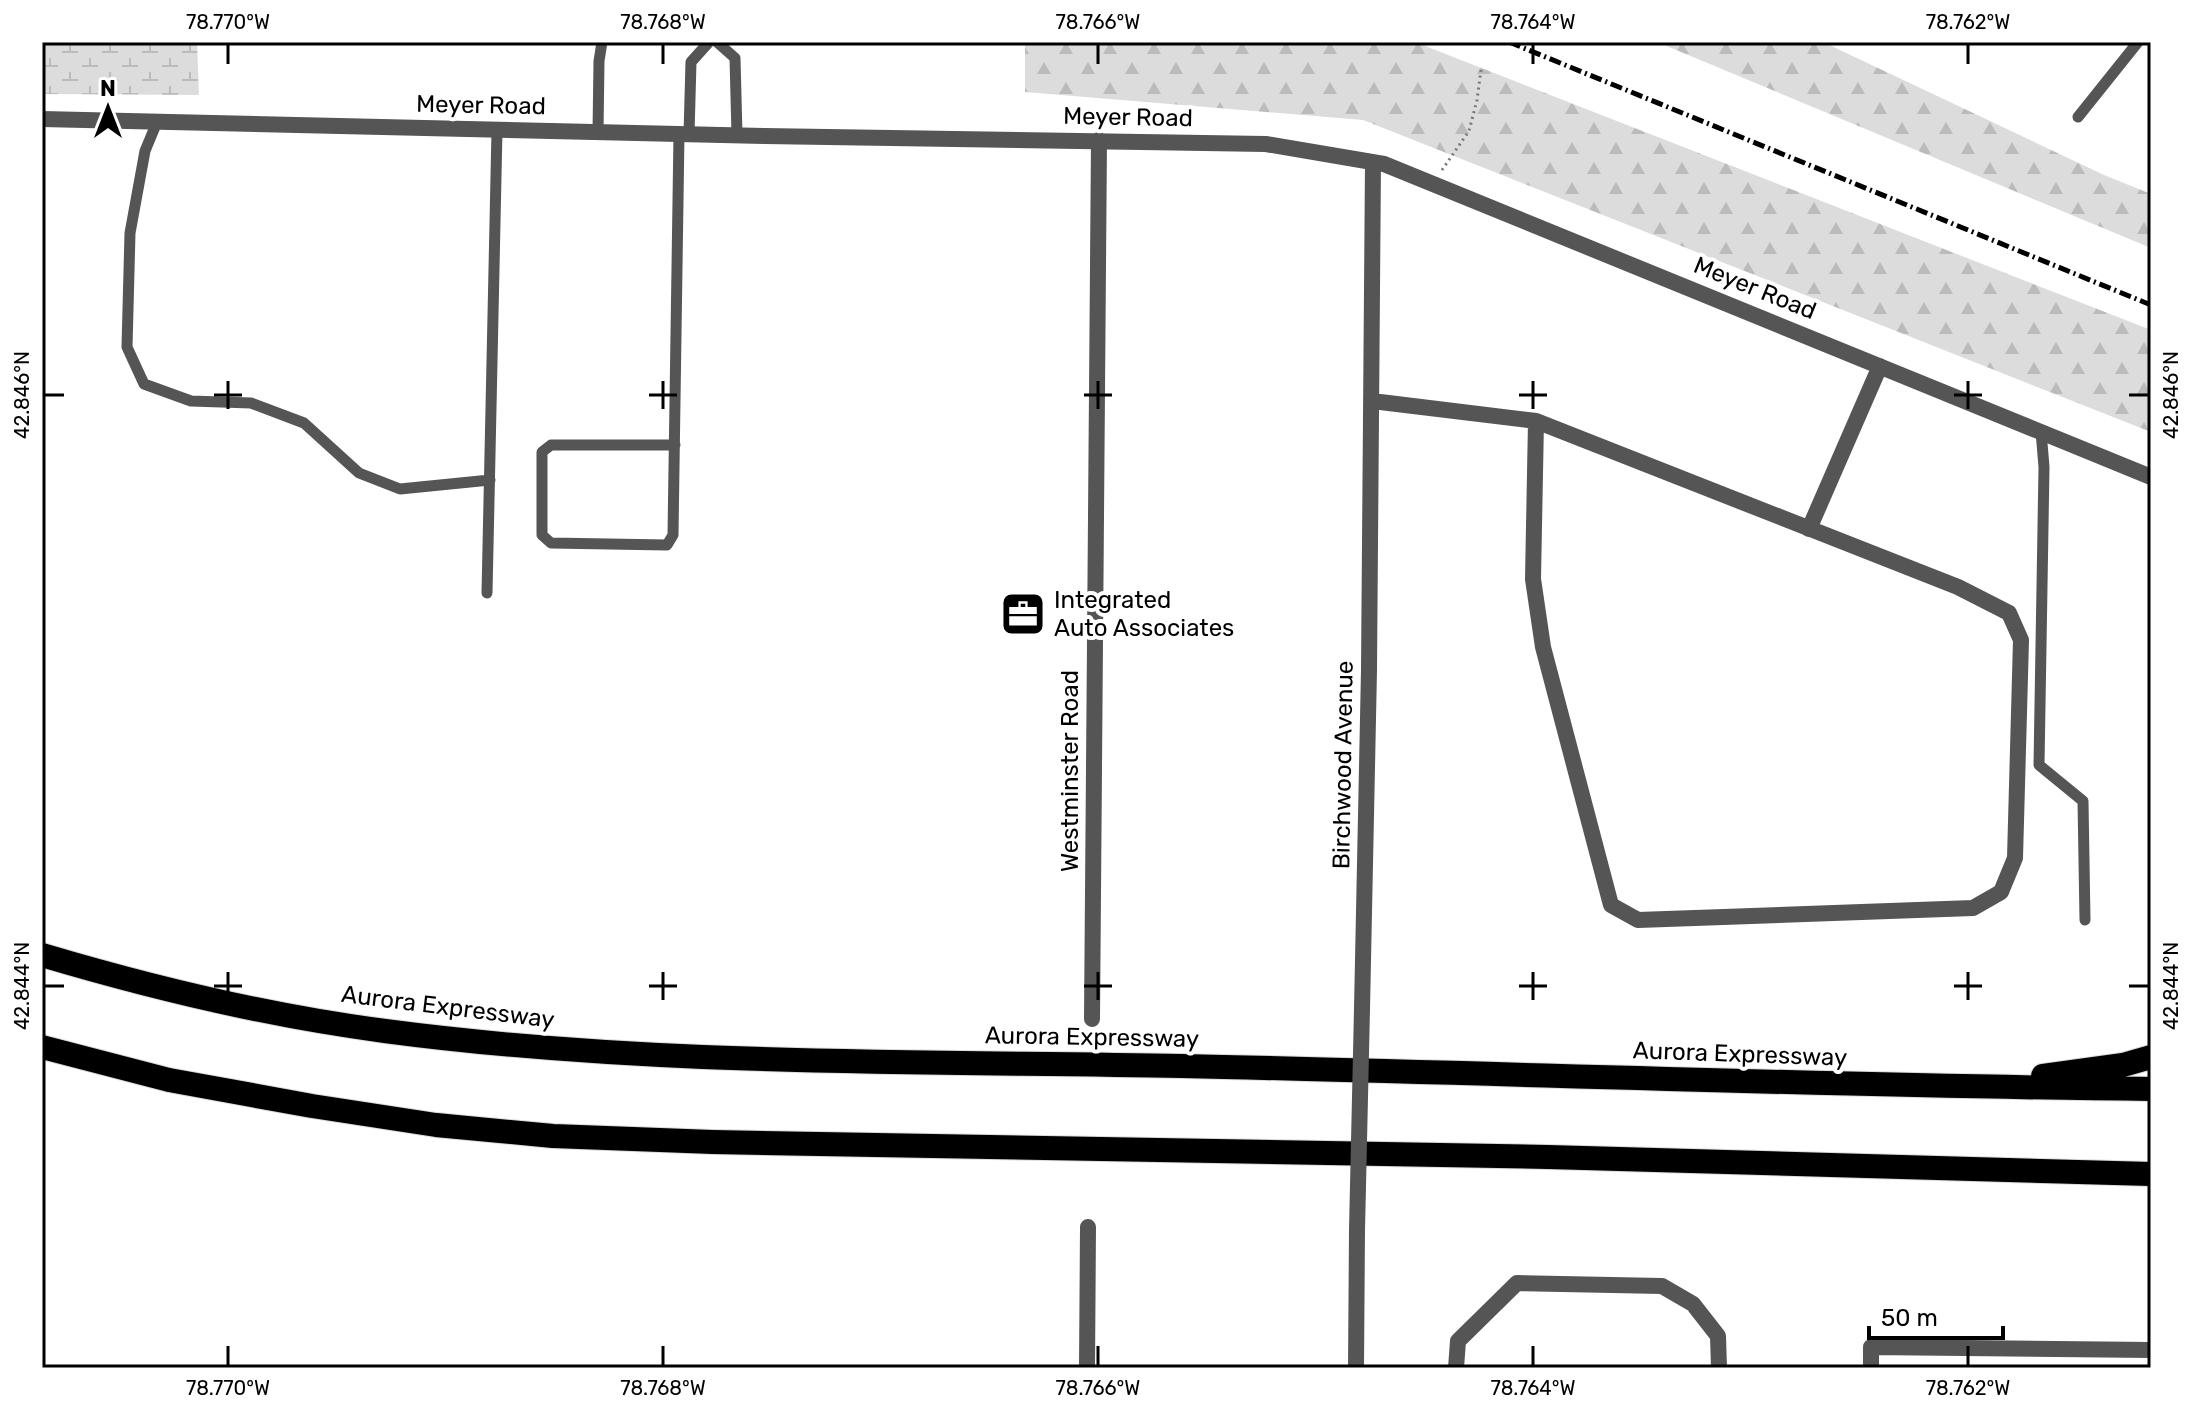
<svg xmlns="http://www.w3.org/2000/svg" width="2193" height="1410" font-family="Rubik,sans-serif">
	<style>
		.forest { fill: url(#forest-firs) }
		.wetland { fill: url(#wetland-marsh) }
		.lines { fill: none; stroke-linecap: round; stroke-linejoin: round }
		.motorway-casing { stroke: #dbdbdb; stroke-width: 26 }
		.path { stroke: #777; stroke-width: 3; stroke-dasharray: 2 4; stroke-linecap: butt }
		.service { stroke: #555; stroke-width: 11 }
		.minor { stroke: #555; stroke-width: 16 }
		.motorway { stroke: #000; stroke-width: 24 }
		.rail { stroke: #000; stroke-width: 5; stroke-dasharray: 12 4 2 4; stroke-linecap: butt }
		.minor-bridge { stroke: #555; stroke-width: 16 }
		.ticks { fill: none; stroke: #000; stroke-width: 3 }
		.labels { text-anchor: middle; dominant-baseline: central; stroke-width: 8; stroke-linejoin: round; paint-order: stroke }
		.street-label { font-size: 24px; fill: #000; stroke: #fff }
		.poi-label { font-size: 24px; fill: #000; stroke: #fff; text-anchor: start }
		.neatline { fill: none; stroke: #000; stroke-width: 3 }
		.ticks-label { font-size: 20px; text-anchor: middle; fill: #000 }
	</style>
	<defs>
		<pattern id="forest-firs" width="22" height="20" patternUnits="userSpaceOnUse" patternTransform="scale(2)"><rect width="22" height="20" fill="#dcdcdc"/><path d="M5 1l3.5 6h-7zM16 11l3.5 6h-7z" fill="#bbb"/></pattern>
		<pattern id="wetland-marsh" width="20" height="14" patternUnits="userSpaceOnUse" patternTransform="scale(2)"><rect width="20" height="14" fill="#dcdcdc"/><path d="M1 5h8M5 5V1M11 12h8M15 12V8" fill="none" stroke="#bbb"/></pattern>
	</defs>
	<rect width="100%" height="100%" fill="#fff"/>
	<!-- forest -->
	<path class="forest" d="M1025,42H1415L2151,330V432L1363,120L1025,92Z
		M1657,42H1823L2104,175L2151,194V248Z"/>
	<!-- wetland -->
	<path class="wetland" d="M42,42H197L199,95L42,94Z"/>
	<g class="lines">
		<!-- motorway casing -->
		<g class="motorway-casing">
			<path id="motorway" d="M42,955C153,988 269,1016 385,1031C649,1066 917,1061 1182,1066C1505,1073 1828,1086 2151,1089
				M42,1047L169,1080L312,1106L436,1125L553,1136L713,1142L1548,1157L2151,1174
				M2043,1076L2123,1065L2151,1057"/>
		</g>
		<!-- path -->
		<path class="path" d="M1442,170L1469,131L1477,100L1481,70"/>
		<!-- service -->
		<path class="service" d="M717,42L735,58L737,135
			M2078,117L2138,42
			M157,122L145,151L130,233L127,347L144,384L191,401L251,403L304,423L359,473L400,489L490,480
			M598,132L599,61L602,42
			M689,134L691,62L709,42
			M2041,431L2044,467L2039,765L2083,801L2085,920
			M675,445H551L542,452V535L551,543L667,545L673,535L679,134
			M487,593L497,130"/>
		<!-- minor -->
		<path class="minor" d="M42,119L764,136L1266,144L1384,164L2151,477
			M1372,401L1536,421L1958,587L2009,613L2021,640L2015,858L2001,892L1973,908L1638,920L1611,905L1543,647L1533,579L1536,421
			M1809,529L1880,366
			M1362,1009L1369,670L1373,162
			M1092,1019L1099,140
			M1087,1368L1088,1227
			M1356,1368L1357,1230
			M1456,1368L1458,1341L1517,1283L1662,1286L1693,1304L1718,1336L1719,1368
			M1871,1368V1347L2151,1350"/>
		<!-- motorway -->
		<use href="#motorway" class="motorway"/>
		<!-- rail -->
		<path class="rail" d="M1509,42L2151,305"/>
		<!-- minor-bridge -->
		<path class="minor-bridge" d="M1357,1230L1362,1009"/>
	</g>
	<!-- ticks -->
	<path class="ticks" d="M228,44V64M663,44V64M1098,44V64M1533,44V64M1968,44V64M228,381V409M663,381V409M1098,381V409M1533,381V409M1968,381V409M44,395H64M214,395H242M649,395H677M1084,395H1112M1519,395H1547M1954,395H1982M2129,395H2149M228,972V1000M663,972V1000M1098,972V1000M1533,972V1000M1968,972V1000M44,986H64M214,986H242M649,986H677M1084,986H1112M1519,986H1547M1954,986H1982M2129,986H2149M228,1346V1366M663,1346V1366M1098,1346V1366M1533,1346V1366M1968,1346V1366"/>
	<!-- icons -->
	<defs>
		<g id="office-square" transform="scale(2.3)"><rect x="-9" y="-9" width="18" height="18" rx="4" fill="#000" stroke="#fff"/><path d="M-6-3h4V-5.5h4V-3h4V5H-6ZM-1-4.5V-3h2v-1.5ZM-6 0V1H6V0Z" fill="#fff"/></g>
	</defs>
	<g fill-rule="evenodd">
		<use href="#office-square" x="1023" y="614"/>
	</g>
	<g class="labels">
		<!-- street labels -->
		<g class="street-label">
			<text transform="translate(481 105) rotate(1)">Meyer Road</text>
			<text transform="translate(1128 117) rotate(1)">Meyer Road</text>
			<text transform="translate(1755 288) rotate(22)">Meyer Road</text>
			<text transform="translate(1343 765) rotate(-89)">Birchwood Avenue</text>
			<text transform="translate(1070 771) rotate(-90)">Westminster Road</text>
			<text transform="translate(448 1007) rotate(7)">Aurora Expressway</text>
			<text transform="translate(1092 1037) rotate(1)">Aurora Expressway</text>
			<text transform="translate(1740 1054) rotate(2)">Aurora Expressway</text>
		</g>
		<!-- poi labels -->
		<g class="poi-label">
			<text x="1054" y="600">Integrated<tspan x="1054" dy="28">Auto Associates</tspan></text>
		</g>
	</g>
	<!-- border -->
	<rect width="2193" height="1410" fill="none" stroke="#ffffff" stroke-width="88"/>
	<!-- north arrow -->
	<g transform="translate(108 108)" stroke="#ffffff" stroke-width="6" paint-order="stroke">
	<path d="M0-6L14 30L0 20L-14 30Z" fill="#000000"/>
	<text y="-12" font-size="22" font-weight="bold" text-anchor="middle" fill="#000000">N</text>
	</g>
	<!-- scale -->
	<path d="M1869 1326v12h134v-12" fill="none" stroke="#000000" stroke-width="4"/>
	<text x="1881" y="1326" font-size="24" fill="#000000" stroke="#ffffff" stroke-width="6" paint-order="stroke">50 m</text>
	<rect x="44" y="44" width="2105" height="1322" class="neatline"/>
	<g class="ticks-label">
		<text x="228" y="29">78.770°W</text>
		<text x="663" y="29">78.768°W</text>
		<text x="1098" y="29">78.766°W</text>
		<text x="1533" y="29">78.764°W</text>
		<text x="1968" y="29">78.762°W</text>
		<text transform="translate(22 395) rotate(-90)" y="7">42.846°N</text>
		<text transform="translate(2171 395) rotate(-90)" y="7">42.846°N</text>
		<text transform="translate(22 986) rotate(-90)" y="7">42.844°N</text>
		<text transform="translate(2171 986) rotate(-90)" y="7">42.844°N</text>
		<text x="228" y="1395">78.770°W</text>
		<text x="663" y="1395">78.768°W</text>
		<text x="1098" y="1395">78.766°W</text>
		<text x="1533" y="1395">78.764°W</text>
		<text x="1968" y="1395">78.762°W</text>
	</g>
</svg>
